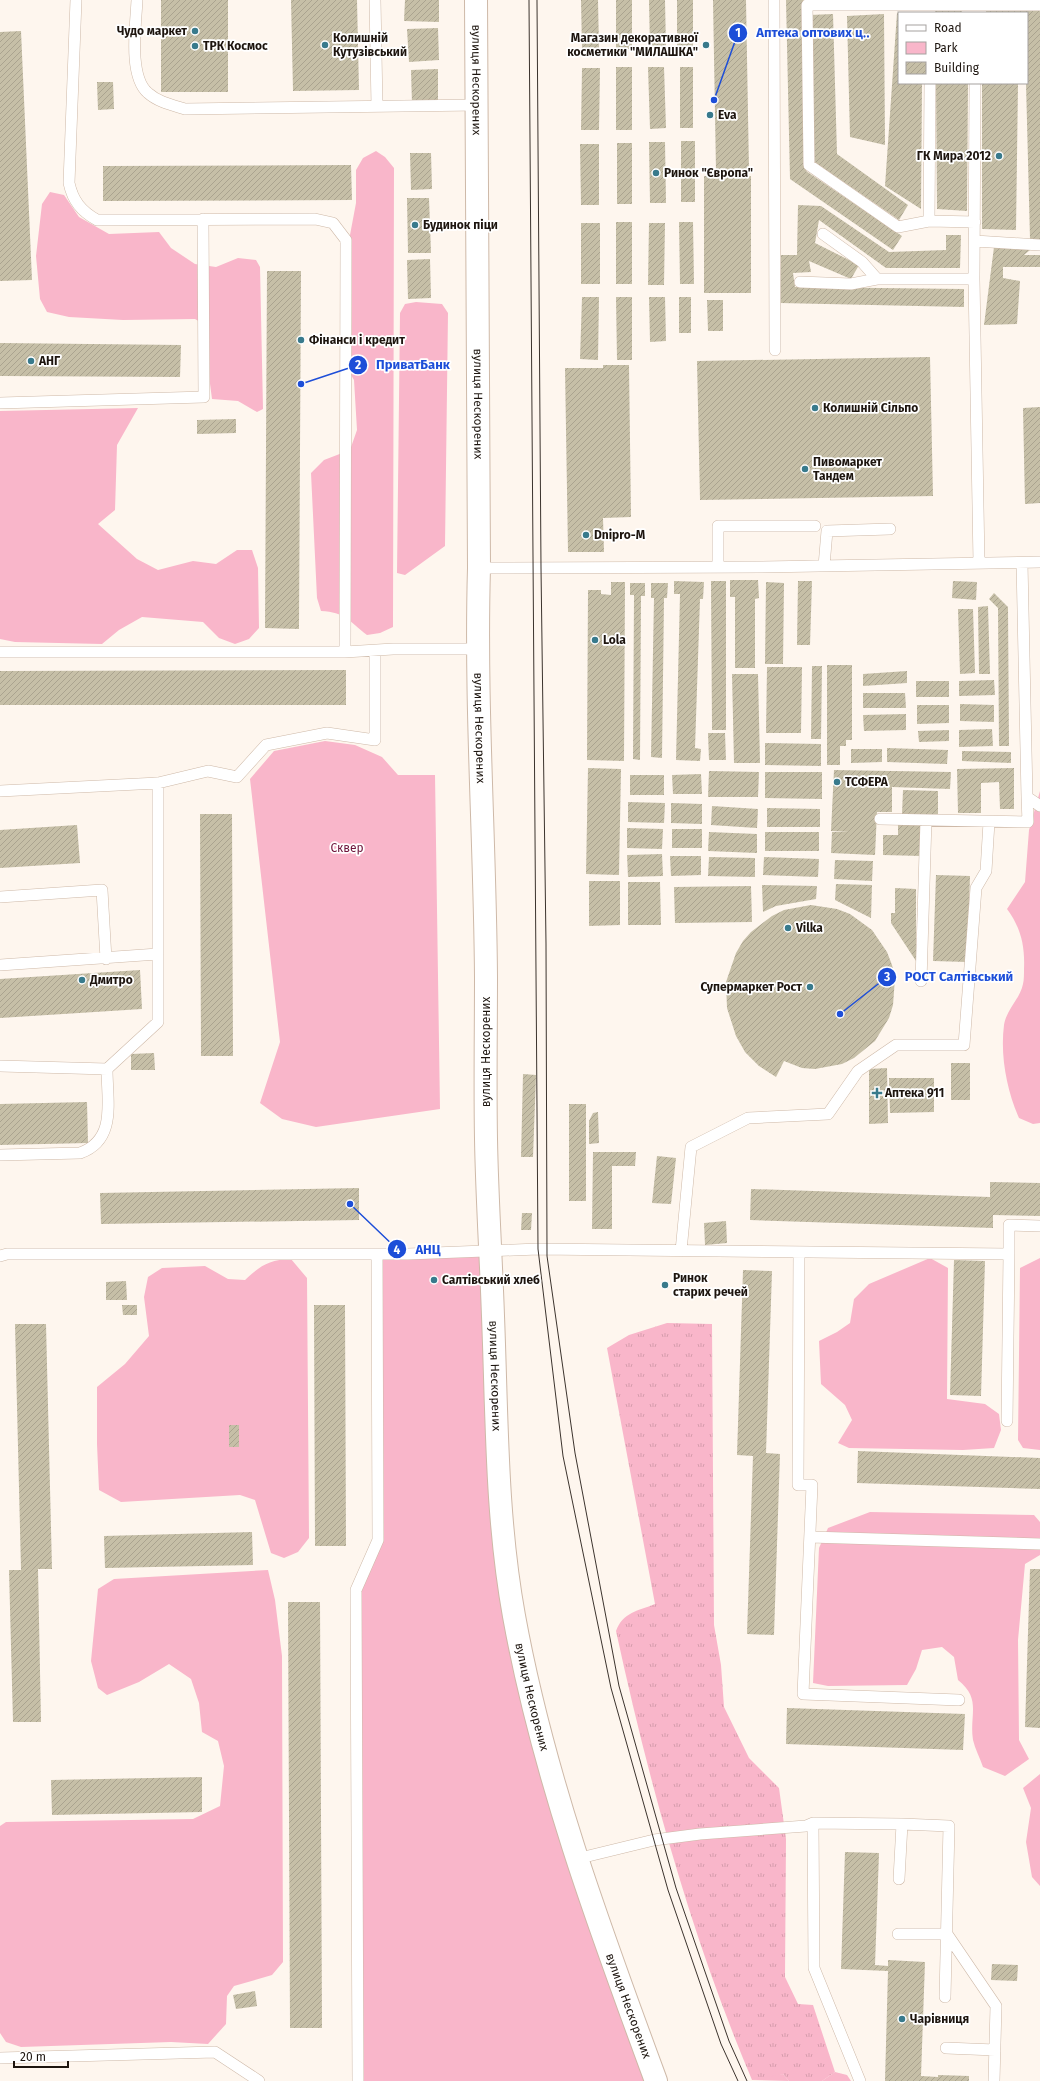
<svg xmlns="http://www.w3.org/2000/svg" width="1040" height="2081" font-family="'Fira Sans',sans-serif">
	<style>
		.grass { fill: url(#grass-tufts) }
		.green { fill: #f9b6ca }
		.building { fill: url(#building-hatch) }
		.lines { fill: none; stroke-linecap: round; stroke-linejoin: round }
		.service-casing { stroke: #ceb9a8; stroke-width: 12 }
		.secondary-casing { stroke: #ceb9a8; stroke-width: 24 }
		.service { stroke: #fff; stroke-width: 11 }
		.secondary { stroke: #fff; stroke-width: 22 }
		.tram { stroke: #3b332d; stroke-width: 1 }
		.poi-dot { fill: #387a8c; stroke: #fff; stroke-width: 1.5 }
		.labels { text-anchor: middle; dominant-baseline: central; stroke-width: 3.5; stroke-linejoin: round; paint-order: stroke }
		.poi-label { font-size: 12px; font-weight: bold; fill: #1d150f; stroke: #fff; text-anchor: start }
		.street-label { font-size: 12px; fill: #1d150f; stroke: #fff }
		.park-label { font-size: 12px; fill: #6e143b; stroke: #fff }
		.leader { fill: none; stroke: #1d4ed8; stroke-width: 1.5 }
		.callout-dot { fill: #1d4ed8; stroke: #fff; stroke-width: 1.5 }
		.mark-label { font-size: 12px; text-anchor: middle; font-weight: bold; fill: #fff }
		.callout-label { font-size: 13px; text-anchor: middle; font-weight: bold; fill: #1d4ed8; stroke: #fff; stroke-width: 3.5; stroke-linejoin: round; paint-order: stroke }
	</style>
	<defs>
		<pattern id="grass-tufts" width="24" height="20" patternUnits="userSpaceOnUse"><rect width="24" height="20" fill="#f9b6ca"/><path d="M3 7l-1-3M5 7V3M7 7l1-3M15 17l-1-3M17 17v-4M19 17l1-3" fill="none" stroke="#d59cac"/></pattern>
		<pattern id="building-hatch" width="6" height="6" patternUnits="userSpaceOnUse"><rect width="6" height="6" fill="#c6bfa7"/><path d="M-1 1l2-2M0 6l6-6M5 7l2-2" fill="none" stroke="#aaa38f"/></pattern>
	</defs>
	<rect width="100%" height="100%" fill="#fef6ee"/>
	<!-- grass -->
	<path class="grass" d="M667,1323L712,1324L714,1625L721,1665L724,1707L749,1758L779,1788L786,1839L785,1977L798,2004L813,2005L835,2072L822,2081H789L783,2074L768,2079L752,2080C691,1936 649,1783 616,1631C623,1612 638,1611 655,1604L607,1348L629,1335Z"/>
	<!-- green -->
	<path class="green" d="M376,151L385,157L394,168L393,627L380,633L367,635C349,621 345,612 321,611L317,598L311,473L324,460L350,450L357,430L354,380L351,375L352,287L350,235L356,203V170L363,158Z
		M50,192L64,195L79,217L109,234L159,232L171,248L195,264L216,267L238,258L256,260L260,267L263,409L257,412L238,401L212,399L209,376V327L195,319L123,320L69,317L47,312L40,299L36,256L42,204Z
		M416,302L442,304L448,313L445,546L405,575L397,573L400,313L405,304Z
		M138,408L117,445L115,510L98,524L137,559L158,570L193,561L216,564L237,550H252L258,568L259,628L249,639L235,644L219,638L203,622L142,617L119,630L102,644L15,642L0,639V411Z
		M325,741L355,745L382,757L398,775H435L440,1109L316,1127L282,1119L260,1103L280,1042L250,779L274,751Z
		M1040,791V1123L1033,1124L1019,1118C1007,1091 1000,1056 1004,1025C1006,1010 1020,999 1023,984C1024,980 1024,974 1024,969C1025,946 1021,928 1007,909L1025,882L1029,830Z
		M490,1252L514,1619L656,2081H358L356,1590L378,1540L377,1254Z
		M930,1258L948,1268L947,1399L985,1404L999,1414L1001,1430L994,1448L963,1450L849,1448L838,1443L852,1420L845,1405L821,1384L819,1341L837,1332L850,1323L854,1299L869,1284Z
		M1040,1258V1450L1023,1448L1018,1440L1020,1268Z
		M291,1259L307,1278L309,1538L298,1552L284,1558L271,1553L255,1500L240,1495L121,1502L99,1490L97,1444V1387L125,1364L149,1336L144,1297L148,1277L162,1268L205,1266L228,1279L245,1280C261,1265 269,1260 291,1259Z
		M870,1512L1034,1515L1040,1522V1555L1025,1564L1018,1640L1019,1740L1029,1759L1005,1776L983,1767C980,1758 975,1749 973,1740C969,1715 982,1699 958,1680L954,1657L942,1647L922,1650L916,1669L907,1685L828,1686L813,1683L819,1548L828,1528Z
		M268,1570L275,1600L282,1656L283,1962L272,1975L234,1986L227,1996L226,2024L208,2044L171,2042L21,2047L6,2042L0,2033V1826L6,1822L193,1819L220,1806L224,1766L218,1741L202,1732L199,1703L191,1679L169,1664L139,1682L107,1695L98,1688L91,1661L98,1589L114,1579Z
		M1040,1774V1886L1032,1877L1026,1842L1031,1808L1023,1788Z
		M835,2072L847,2075L851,2081H822Z
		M783,2074L789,2081L752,2080Z"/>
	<!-- building -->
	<path class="building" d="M161,0H228V92H161Z
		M291,0H357L359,90L293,91Z
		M405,0H439V22L404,21Z
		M581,0H598L599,48H582Z
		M616,0H632V49H616Z
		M649,0H665L666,49H650Z
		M677,0H693V48H677Z
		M713,0H746L749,171H716Z
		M786,0H803L806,171L902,236L893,250L790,179Z
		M962,9V13H935V10Z
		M986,10H1040V239H1030L1026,83L1027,13H986Z
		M897,13H899V83H922L921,209L885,186Z
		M833,14L837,154L908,205L899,220L813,161L810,15Z
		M884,14L885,145L850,137L847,16Z
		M438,28L439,60L409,62L407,29Z
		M21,31L32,280L0,281V32Z
		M616,67H632V130H616Z
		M648,67H664L666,128L650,129Z
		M680,67H693V128H680Z
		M582,68H600L599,130H581Z
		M438,69V103L412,104L411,70Z
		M97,82H113L114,109L98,110Z
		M936,83H968L967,211L937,209Z
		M982,83H1018L1016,230L982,229Z
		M681,141H695V202H681Z
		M649,142H665L666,203H650Z
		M617,143H632V204H617Z
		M580,144H599V205H581Z
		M410,153H431L432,189L411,190Z
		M351,165L352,200L103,201V166Z
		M704,176H751V293H704Z
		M407,198H429L431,253H408Z
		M798,205L821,206L889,252L946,250V235H961L960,268H886L819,220L815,243L859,265L851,279L809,261L811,272L793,273L795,287L964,289V307L780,303L781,255H797Z
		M616,222H632V284H616Z
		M679,222H693L694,284H680Z
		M581,223H600V284H581Z
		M649,223H665L664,285H648Z
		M994,247L1030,250L1024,255H1040V267H1003V278L1020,281L1017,324L984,325Z
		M430,259L431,298L408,299L407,260Z
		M267,271H301L299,629L265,628Z
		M582,297H599L598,360L580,359Z
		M616,297H632V360H617Z
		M649,297H665L666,341L650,342Z
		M679,297H691V333H679Z
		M707,300H723V331H708Z
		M0,343L181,345L180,377L0,376Z
		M930,357L933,496L700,500L697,361Z
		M603,365H629L631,517L603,518L604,552H568L565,368H603Z
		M1040,407V503L1025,504L1023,408Z
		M236,419V433L197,434V420Z
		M730,580H758L759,598L755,599V668H735V597H730Z
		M674,581L704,582L703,599H700L695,748L701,749L700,761L676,760L680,594H674Z
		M711,581H726V730H712Z
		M798,581H812L810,645H797Z
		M953,581L977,582L976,600L952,598Z
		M611,582H625L624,761L587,760L588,590H601V594L611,595Z
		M766,582L784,583L783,664H765Z
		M630,583H645V596H641L640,760L633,759L634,595H630Z
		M651,583H668L667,598H664L662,758L651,757L654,598H651Z
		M994,593L1008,607L1009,746H999L998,608L989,599Z
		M988,606L990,674H979L978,607Z
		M958,609H973L975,673L960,674Z
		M827,665H852V740H846V746H840V765H827Z
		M812,666H822L821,739H811Z
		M767,667H802L801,733H766Z
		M346,670V705H0V671Z
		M907,671V683L863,686V674Z
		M732,674H758L760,763H734Z
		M994,680L995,695L959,696V681Z
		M916,681H949V697H916Z
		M863,693H905L906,708H863Z
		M960,704L994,705V722L960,721Z
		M917,705H949V723L917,724Z
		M906,714V730L864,731L863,715Z
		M992,729L993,746L959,747V730Z
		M949,730V741L919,742L918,731Z
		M708,733H725L726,760H709Z
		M765,743L821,744V766L765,765Z
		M887,748L948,750L947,764L887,762Z
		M851,749H882V762L851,763Z
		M962,751L1011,752V763L962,761Z
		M588,768L621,769L619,875L586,874Z
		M1014,768V809H1000L999,782L981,783V813H958L957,769Z
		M834,770L951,772L950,789L892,787V812H877L875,855L831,853L832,832H849L831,831Z
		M709,771L759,772L758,797H708Z
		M765,772H822V799L765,798Z
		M701,774L702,794H673L672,775Z
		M630,775H664V795H630Z
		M903,790L938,791V814H902Z
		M628,802L665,803L664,823L628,822Z
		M671,803L702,804V824L671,823Z
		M712,806L758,809L757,828L711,825Z
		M767,808L820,809V827H767Z
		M200,814H232L233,1056H201Z
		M898,824L922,825L921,856L883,855V835H898Z
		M77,825L80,863L0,868V830Z
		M627,828L663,829L662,849L627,848Z
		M672,829H702V848H672Z
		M709,832L757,834V853L708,851Z
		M765,832H819V851H765Z
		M662,854L663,876L628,877L627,855Z
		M670,856H701V875L671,876Z
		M709,857L755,858V877L708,876Z
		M764,857L819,859L818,877L763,875Z
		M835,860L873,861L872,881L834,879Z
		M936,875L970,876L967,962L933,961Z
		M589,881H620V925L589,926Z
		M628,882H660L661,925H628Z
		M836,884L872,885L871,918L835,900Z
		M762,885L817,886L816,899L776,906L763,912Z
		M751,886L752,922L675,923L674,887Z
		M895,888L916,889V961L891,923V913H895Z
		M811,905L837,909L850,914L872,930L887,952L892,965L895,978L893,1005L889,1018L875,1041L854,1058L842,1064L815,1069L802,1068L784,1061L776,1077L759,1066L745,1052L736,1036L727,1008L726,982L736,953L743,941L751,932L772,916L784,910Z
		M140,970L142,1009L0,1018V979Z
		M154,1053L155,1070H131V1054Z
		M951,1063H970V1100H951Z
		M887,1068L888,1123L869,1124V1069Z
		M523,1074L536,1075L533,1157H521Z
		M889,1078H934V1112L890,1113Z
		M87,1102L88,1143L0,1145V1104Z
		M569,1104H586V1201H569Z
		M598,1112L599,1143L589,1144V1121L593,1113Z
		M593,1152H636L635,1166H612V1229H592Z
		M657,1156L676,1158L671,1204L652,1203Z
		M990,1182L1040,1183V1216L993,1215V1228L750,1220L751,1189L990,1197Z
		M359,1188V1220L101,1224L100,1193Z
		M522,1213H532L531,1230H521Z
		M726,1221L727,1243L705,1245L704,1223Z
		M954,1260L985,1261L981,1396L950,1395Z
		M743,1270L772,1271L766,1453L780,1454L774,1635L747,1634L753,1456L737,1455Z
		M126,1281L127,1300H106V1282Z
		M122,1305H137V1315H123Z
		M314,1305H345L346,1546H315Z
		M15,1324H46L52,1569H38L41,1722H13L9,1570H21Z
		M229,1425H239V1447H229Z
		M858,1451L1040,1458V1489L857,1483Z
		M252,1532L253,1565L105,1568L104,1536Z
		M1030,1569H1040V1728L1025,1727Z
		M288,1602H320L322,2028H290Z
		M787,1708L965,1714L963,1750L786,1744Z
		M202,1777V1812L52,1815L51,1780Z
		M845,1852L879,1853L875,1965L888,1966V1960L925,1962L921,2076L938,2077V2075L969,2076V2081H885L888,1971L841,1969Z
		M992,1964L1018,1965L1017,1981L991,1980Z
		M255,1991L257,2006L236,2009L233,1995Z"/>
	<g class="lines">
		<!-- service casing -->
		<g class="service-casing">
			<path id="service" d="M76,0L69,183C73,201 81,211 97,220L315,219L333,223L346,240L345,652
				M137,0C136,24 128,76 148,93C158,102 172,105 185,109L477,105
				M375,0L377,106
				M774,0L775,350
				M975,83L974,279L979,563
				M929,221L930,83
				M975,222L929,221L898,227L809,165L807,5H1040
				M823,234L862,262L877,279H974
				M975,241L1040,245
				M800,282L851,284L877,279
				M0,403L204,397L203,219
				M1022,563L1027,797L1040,806
				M824,566L827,531L890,529
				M718,567V526H815
				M479,568L762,567L1040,562
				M0,652H345L393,649H477
				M0,791L158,783L208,771L237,777L266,745L327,733L375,740V651
				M880,819L1028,822L1027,797
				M0,897L102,890L106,959
				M0,965L158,954
				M921,981L926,820
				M0,1066L107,1069
				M0,1155L80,1153C117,1140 107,1101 107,1069L158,1022V783
				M681,1251L691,1147L748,1118L828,1114L858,1071L896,1045H964L976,888L986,871L989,822
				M799,1252L798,1485H812L803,1694L959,1700
				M0,1256L7,1254H408L538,1249L1009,1254V1225L1040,1226
				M1007,1421L1009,1254
				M810,1537L1040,1544
				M813,1823L902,1824L899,1879
				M902,1824L949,1826L945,1997
				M576,1859L654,1840L700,1834L806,1826L813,1823L814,1968L860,2081
				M898,1934H947L996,2006L994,2081
				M946,2048L995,2050
				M0,2058L215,2052L259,2081
				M358,2081L356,1590L378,1540L377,1254"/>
		</g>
		<!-- secondary casing -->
		<g class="secondary-casing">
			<g id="secondary">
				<path id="s1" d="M476,0L479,568C475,704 485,840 486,977C486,1031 485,1085 486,1139C487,1198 491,1257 493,1316C497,1417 496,1517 514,1616C543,1776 600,1929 656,2081"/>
			</g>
		</g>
		<!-- service -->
		<use href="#service" class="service"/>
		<!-- secondary -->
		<use href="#secondary" class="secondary"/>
		<!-- tram -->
		<path class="tram" d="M529,0L538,1249L563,1456L611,1688L668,1890L721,2044L738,2081
			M537,0L541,568L546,944L547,1256L575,1453L619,1686L676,1888L729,2041L747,2081"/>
	</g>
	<!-- markers -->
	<g class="poi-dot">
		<circle cx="195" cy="31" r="4"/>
		<circle cx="325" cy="45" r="4"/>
		<circle cx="706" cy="45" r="4"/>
		<circle cx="195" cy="46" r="4"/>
		<circle cx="710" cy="115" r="4"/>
		<circle cx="999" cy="156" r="4"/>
		<circle cx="656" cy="173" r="4"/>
		<circle cx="415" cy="225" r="4"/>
		<circle cx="301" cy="340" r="4"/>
		<circle cx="31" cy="361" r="4"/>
		<circle cx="815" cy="408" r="4"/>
		<circle cx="805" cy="469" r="4"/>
		<circle cx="586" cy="535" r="4"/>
		<circle cx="595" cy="640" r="4"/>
		<circle cx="837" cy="782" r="4"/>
		<circle cx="788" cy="928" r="4"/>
		<circle cx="82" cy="980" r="4"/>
		<circle cx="810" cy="987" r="4"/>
		<path d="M875 1087h4v4h4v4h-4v4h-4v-4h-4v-4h4z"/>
		<circle cx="434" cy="1280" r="4"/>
		<circle cx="665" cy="1285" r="4"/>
		<circle cx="902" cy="2019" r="4"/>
	</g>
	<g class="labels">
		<!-- poi labels -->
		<g class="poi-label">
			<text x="187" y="31" text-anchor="end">Чудо маркет</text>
			<text x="333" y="38">Колишній<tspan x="333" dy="14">Кутузівський</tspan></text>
			<text x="698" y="38" text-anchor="end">Магазин декоративної<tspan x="698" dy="14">косметики "МИЛАШКА"</tspan></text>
			<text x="203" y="46">ТРК Космос</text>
			<text x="718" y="115">Eva</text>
			<text x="991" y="156" text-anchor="end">ГК Мира 2012</text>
			<text x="664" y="173">Ринок "Європа"</text>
			<text x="423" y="225">Будинок піци</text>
			<text x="309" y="340">Фінанси і кредит</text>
			<text x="39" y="361">АНГ</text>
			<text x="823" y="408">Колишній Сільпо</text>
			<text x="813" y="462">Пивомаркет<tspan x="813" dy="14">Тандем</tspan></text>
			<text x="594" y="535">Dnipro-M</text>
			<text x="603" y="640">Lola</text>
			<text x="845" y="782">ТСФЕРА</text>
			<text x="796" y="928">Vilka</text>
			<text x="90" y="980">Дмитро</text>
			<text x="802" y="987" text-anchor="end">Супермаркет Рост</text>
			<text x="885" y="1093">Аптека 911</text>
			<text x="673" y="1278">Ринок<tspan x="673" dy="14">старих речей</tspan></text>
			<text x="442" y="1280">Салтівський хлеб</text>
			<text x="910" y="2019">Чарівниця</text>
		</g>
		<!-- street labels -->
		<g class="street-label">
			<text stroke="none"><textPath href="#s1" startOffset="80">вулиця Нескорених</textPath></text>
			<text stroke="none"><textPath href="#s1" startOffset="404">вулиця Нескорених</textPath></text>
			<text stroke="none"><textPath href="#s1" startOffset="728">вулиця Нескорених</textPath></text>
			<text transform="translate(486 1052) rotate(-90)">вулиця Нескорених</text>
			<text stroke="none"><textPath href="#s1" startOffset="1376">вулиця Нескорених</textPath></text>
			<text stroke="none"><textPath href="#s1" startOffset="1700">вулиця Нескорених</textPath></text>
			<text stroke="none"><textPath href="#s1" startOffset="2024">вулиця Нескорених</textPath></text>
		</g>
		<!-- park labels -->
		<g class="park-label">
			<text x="347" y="848">Сквер</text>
		</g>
	</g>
	<!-- callouts -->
	<path class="leader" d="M714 100L738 33M301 384L358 365M840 1014L887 977M350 1204L397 1249"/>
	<g class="callout-dot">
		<circle cx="714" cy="100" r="4"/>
		<circle cx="301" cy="384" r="4"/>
		<circle cx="840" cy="1014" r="4"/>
		<circle cx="350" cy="1204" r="4"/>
		<circle cx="738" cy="33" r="10"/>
		<circle cx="358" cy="365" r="10"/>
		<circle cx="887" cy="977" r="10"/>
		<circle cx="397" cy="1249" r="10"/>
	</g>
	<g class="mark-label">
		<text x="738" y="37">1</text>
		<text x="358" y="369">2</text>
		<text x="887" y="981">3</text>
		<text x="397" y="1254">4</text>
	</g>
	<g class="callout-label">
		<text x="813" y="37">Аптека оптових ц‥</text>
		<text x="413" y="369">ПриватБанк</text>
		<text x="959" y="981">РОСТ Салтівський</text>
		<text x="428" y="1254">АНЦ</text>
	</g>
	<!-- legend -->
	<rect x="898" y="12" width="130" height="72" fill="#ffffff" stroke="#a5a19f"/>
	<rect x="906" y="25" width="20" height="6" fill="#ffffff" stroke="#a5a19f"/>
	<text x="934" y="32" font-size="12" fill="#1d150f">Road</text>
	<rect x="906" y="42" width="20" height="12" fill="#f9b6ca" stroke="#a5a19f"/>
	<text x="934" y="52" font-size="12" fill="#1d150f">Park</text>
	<rect x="906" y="62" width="20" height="12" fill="url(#building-hatch)" stroke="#a5a19f"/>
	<text x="934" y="72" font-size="12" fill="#1d150f">Building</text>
	<!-- scale -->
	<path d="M14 2061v6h54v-6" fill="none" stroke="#1d150f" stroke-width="2"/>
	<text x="20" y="2061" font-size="12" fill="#1d150f" stroke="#ffffff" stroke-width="3" paint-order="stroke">20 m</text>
</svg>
